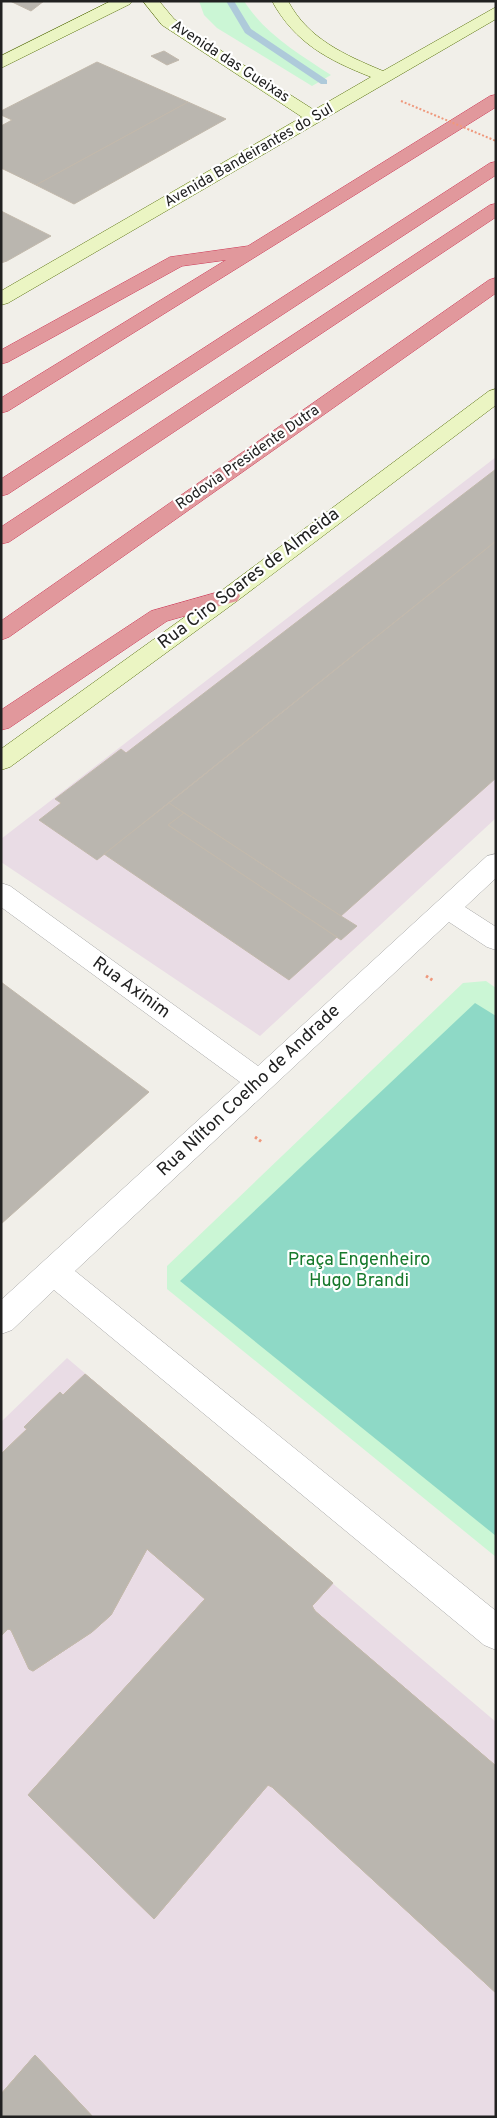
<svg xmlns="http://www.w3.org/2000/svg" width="497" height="2118" font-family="Overpass,sans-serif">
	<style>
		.industrial { fill: #e9dce5 }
		.park { fill: #cbf6d5 }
		.pitch { fill: #8ed9c6 }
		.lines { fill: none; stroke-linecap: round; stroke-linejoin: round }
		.stream { fill: #aecada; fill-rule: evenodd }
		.building { fill: #bab6af; stroke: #c2b9ac }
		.street-casing { stroke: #a5a5a5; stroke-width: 1 }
		.secondary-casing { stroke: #5a720f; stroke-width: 1 }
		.highway-casing { stroke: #cd3856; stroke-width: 1 }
		.path { stroke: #ef987c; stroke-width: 3; stroke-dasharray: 2.5 2.5; stroke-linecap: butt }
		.street { fill: #fff; fill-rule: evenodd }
		.secondary { fill: #ebf5c3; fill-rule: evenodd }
		.highway { fill: #e1989c; fill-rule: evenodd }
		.path-bridge { stroke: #ef987c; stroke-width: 2; stroke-dasharray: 2 2; stroke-linecap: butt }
		.labels { text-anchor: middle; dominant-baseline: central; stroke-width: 4.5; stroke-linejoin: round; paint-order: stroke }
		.far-street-label { font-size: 15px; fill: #212121; stroke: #fff }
		.street-label { font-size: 18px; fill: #212121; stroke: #fff }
		.park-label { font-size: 18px; fill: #16792c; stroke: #fff }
	</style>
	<rect width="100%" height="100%" fill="#f1efe9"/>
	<!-- industrial -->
	<path class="industrial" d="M496,457V818L260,1036L1,862V839Z
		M67,1358L496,1722V2117H1V1422Z"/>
	<!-- park -->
	<path class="park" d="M199,1H244C266,35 298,53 331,75L312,86L217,28L204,15Z
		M486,981L496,988V1557L167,1289V1266L463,983Z"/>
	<!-- pitch -->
	<path class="pitch" d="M475,1003L496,1016V1536L180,1281Z"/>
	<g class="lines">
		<!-- stream -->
		<path class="stream" d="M226,1H234L251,29L327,80V84H321L245,33Z"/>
	</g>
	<!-- building -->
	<path class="building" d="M10,1H44L31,11Z
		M164,51L179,60L167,65L151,56Z
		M97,62L188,102L36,185L1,168V126L12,120L1,115V111Z
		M188,102L226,119L74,204L36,185Z
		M1,211L51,236L7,261L1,263Z
		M496,469V541L97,860L39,820L61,803L55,799L121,749L126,753Z
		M496,541V778L341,916L169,803Z
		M169,803L184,813L168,825L337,937L289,980L104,854Z
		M184,813L341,916L357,926L341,940L168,825Z
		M1,982L149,1092L1,1224Z
		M85,1374L333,1583L312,1606L315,1611L496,1766V1993L272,1787L268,1785L154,1919L28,1795L205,1599L147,1549L111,1615L92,1632L33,1671L29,1669L11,1630L8,1629L1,1636V1454L27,1429L24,1427L60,1392L63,1395Z
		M85,1374L333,1583L312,1606L315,1611L496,1766V1993L272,1787L268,1785L154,1919L28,1795L205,1599L147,1549L111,1615L92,1632L33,1671L29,1669L11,1630L8,1629L1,1636V1454L27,1429L24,1427L60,1392L63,1395Z
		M35,2055L93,2117H1V2094Z
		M35,2055L93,2117H1V2094Z"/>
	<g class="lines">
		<!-- street casing -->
		<g class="street-casing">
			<path id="street" d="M496,854V878L465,907L496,927V950L487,947L449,922L75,1271L496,1611V1650L484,1645L54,1290L12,1330L1,1334V1300L240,1082L1,907V883L10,886L258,1066L487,856Z"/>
		</g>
		<!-- secondary casing -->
		<g class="secondary-casing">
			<path id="secondary" d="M111,1H132L130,4L1,68V56Z
				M143,1H159L174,19L192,32L314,110L371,77C328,60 295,43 272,1H288C308,39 345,55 383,71L496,7V19L8,303L1,305V291L302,117L162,25Z
				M496,389V405L237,601L10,767L1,770V749L221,591L489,391Z"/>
		</g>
		<!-- highway casing -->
		<g class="highway-casing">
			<path id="highway" d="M496,95V107L8,411L1,413V398L226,260L182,266L8,362L1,364V350L170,257L248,246L490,96Z
				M496,162V175L8,494L1,496V479L490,163Z
				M496,204V217L9,542L1,544V527L490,205Z
				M496,278V293L9,637L1,640V621L489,280Z
				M229,589L237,591L240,596L237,601L167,621L9,728L1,730V710L151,611Z"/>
		</g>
		<!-- path -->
		<path class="path" d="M426,976L434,981
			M255,1137L262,1142"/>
		<!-- street -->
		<use href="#street" class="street"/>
		<!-- secondary -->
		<use href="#secondary" class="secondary"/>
		<!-- highway -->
		<use href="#highway" class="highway"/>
		<!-- path-bridge -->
		<path class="path-bridge" d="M401,101L496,141"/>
	</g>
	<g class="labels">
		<!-- far-street labels -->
		<g class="far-street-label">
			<text transform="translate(230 62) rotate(33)">Avenida das Gueixas</text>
			<text transform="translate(249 156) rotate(-30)">Avenida Bandeirantes do Sul</text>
			<text transform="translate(248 458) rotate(-35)">Rodovia Presidente Dutra</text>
		</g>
		<!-- street labels -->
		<g class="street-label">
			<text transform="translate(249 579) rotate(-37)">Rua Ciro Soares de Almeida</text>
			<text transform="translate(131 988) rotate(36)">Rua Axinim</text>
			<text transform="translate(249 1091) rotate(-43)">Rua Nílton Coelho de Andrade</text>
		</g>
		<!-- park labels -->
		<g class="park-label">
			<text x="359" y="1260">Praça Engenheiro<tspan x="359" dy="21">Hugo Brandi</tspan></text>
		</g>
	</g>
	<!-- border -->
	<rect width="497" height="2118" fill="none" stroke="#212121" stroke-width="5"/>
</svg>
